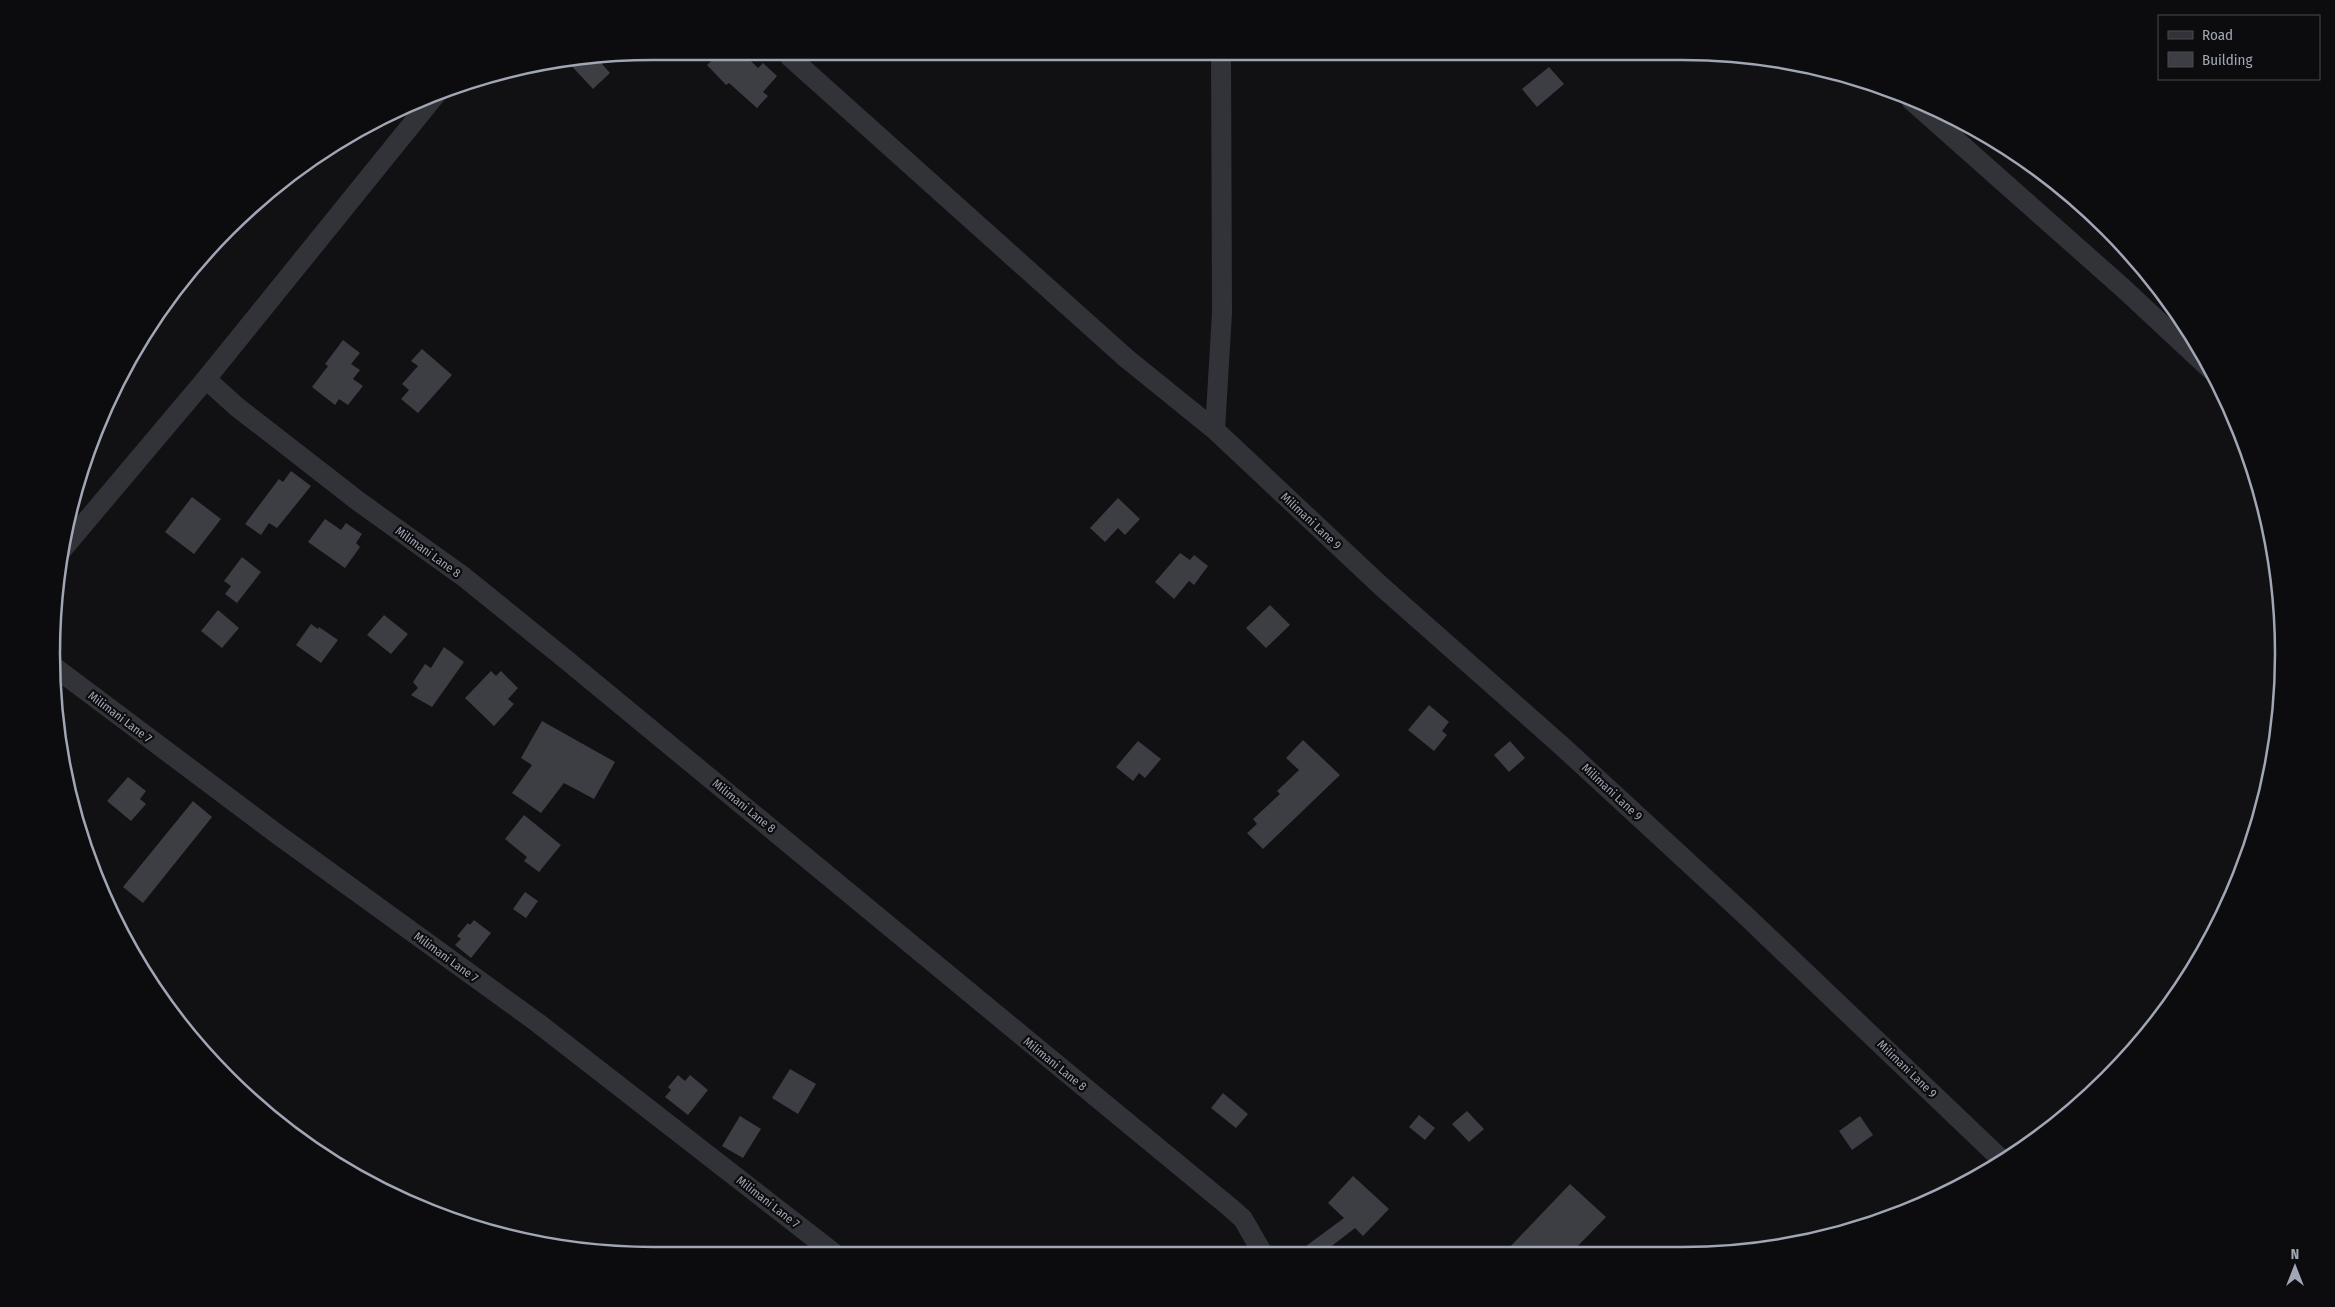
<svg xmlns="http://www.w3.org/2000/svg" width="2335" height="1307" font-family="'Fira Sans Condensed',sans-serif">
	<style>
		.building { fill: #3d3e43 }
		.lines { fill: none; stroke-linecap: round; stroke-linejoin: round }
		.street { stroke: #323338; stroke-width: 20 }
		.labels { text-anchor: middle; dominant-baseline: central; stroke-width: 4.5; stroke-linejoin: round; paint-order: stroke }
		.street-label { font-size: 12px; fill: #a1a6b5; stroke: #0c0c0e }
		.rim { fill: none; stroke: #a1a6b5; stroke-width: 2.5 }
	</style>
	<rect width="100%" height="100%" fill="#111113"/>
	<!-- building -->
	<path class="building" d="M575,56H595L610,73L593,89L565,59Z
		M717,56H746L758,68L763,63L777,76L763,92L768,96L757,108L729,83L726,85L707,65Z
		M1549,67L1564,84L1537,107L1522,89Z
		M343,340L360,353L351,364L360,370L353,379L363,386L348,405L339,399L335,405L312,387L328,366L325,364Z
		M422,349L452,375L418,413L401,399L409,390L402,384L418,366L411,361Z
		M291,471L311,486L277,528L269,523L261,535L245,524L279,479L283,482Z
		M192,497L221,519L194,554L165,532Z
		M1118,498L1140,519L1125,535L1118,528L1105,542L1090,528Z
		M325,519L341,530L346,523L362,534L356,543L360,547L345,568L308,542Z
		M1180,553L1190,560L1194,555L1208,566L1194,585L1189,581L1174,599L1155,582Z
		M242,557L261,572L237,603L225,594L231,586L224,581Z
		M1270,605L1290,625L1266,648L1246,628Z
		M218,610L239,628L222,648L201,631Z
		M384,615L408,634L391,654L367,635Z
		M311,624L318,629L319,627L338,640L321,663L296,645Z
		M444,647L464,662L432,707L411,695L418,688L413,682L425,664L431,668Z
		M491,671L496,676L501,671L518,688L508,699L514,704L494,726L465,698Z
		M1429,705L1449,722L1442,731L1447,735L1434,751L1408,730Z
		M542,721L615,762L594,799L564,783L541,813L512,793L532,765L521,758Z
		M1303,740L1340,775L1263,849L1247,833L1257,824L1253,819L1280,794L1277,791L1299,770L1286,758Z
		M1138,741L1161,759L1145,778L1139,773L1133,781L1116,767Z
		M1510,741L1525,758L1509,772L1494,755Z
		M128,777L146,791L140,799L146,804L131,821L107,801Z
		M193,801L212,817L143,903L123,887Z
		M524,815L561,845L539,872L524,861L527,857L505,839Z
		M525,892L538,901L526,918L513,909Z
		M474,920L491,933L471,958L455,945L461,939L457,936L468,923L470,925Z
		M790,1069L816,1084L798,1114L772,1098Z
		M678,1075L685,1081L690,1075L708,1090L688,1115L665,1097L671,1090L668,1087Z
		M1223,1093L1248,1114L1236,1128L1211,1108Z
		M1467,1111L1484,1129L1469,1142L1452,1124Z
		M1419,1115L1435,1128L1425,1140L1409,1127Z
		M740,1116L761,1129L743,1158L722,1146Z
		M1860,1116L1873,1135L1852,1150L1839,1131Z
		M1353,1176L1389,1209L1363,1236L1355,1228L1324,1252H1298L1344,1218L1328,1203Z
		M1570,1184L1606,1217L1573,1251H1506Z"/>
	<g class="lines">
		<!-- street -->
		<path class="street" d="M789,56L1126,358L1215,430L1381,586L1563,747L1744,914L2003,1161
			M1911,100L2123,288L2211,370
			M206,379L237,407L358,501L464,577L569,662L1232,1209L1243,1219L1262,1252
			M1215,430L1222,313L1221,54
			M61,551L206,379L438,92
			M53,666L277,834L538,1023L835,1254"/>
	</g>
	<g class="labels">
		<!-- street labels -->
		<g class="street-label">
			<text transform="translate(1311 521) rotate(43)">Milimani Lane 9</text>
			<text transform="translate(428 552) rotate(36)">Milimani Lane 8</text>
			<text transform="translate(120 717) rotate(37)">Milimani Lane 7</text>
			<text transform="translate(1612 792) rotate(43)">Milimani Lane 9</text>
			<text transform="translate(744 806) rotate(39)">Milimani Lane 8</text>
			<text transform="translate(446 957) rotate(36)">Milimani Lane 7</text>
			<text transform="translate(1055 1064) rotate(39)">Milimani Lane 8</text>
			<text transform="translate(1907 1069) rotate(44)">Milimani Lane 9</text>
			<text transform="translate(768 1202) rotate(38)">Milimani Lane 7</text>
		</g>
	</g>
	<!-- crop -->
	<path d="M0 0H2335V1307H0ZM653 60H1682A593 593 0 0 1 2275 653V654A593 593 0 0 1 1682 1247H653A593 593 0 0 1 60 654V653A593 593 0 0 1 653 60Z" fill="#0c0c0e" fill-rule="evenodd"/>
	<path class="rim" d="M653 60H1682A593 593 0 0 1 2275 653V654A593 593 0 0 1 1682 1247H653A593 593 0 0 1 60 654V653A593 593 0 0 1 653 60Z"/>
	<!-- legend -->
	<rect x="2158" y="15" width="162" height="65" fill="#0c0c0e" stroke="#484a51"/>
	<rect x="2168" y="31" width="25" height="8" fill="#323338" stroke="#484a51"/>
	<text x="2202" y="40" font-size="15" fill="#a1a6b5">Road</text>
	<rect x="2168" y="52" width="25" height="15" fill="#3d3e43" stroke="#484a51"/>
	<text x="2202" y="65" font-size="15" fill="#a1a6b5">Building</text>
	<!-- north arrow -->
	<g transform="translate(2295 1267)" stroke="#0c0c0e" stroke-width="4" paint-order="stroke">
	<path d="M0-4L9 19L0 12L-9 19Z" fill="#a1a6b5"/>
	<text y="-8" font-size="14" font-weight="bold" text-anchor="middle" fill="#a1a6b5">N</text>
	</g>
</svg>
